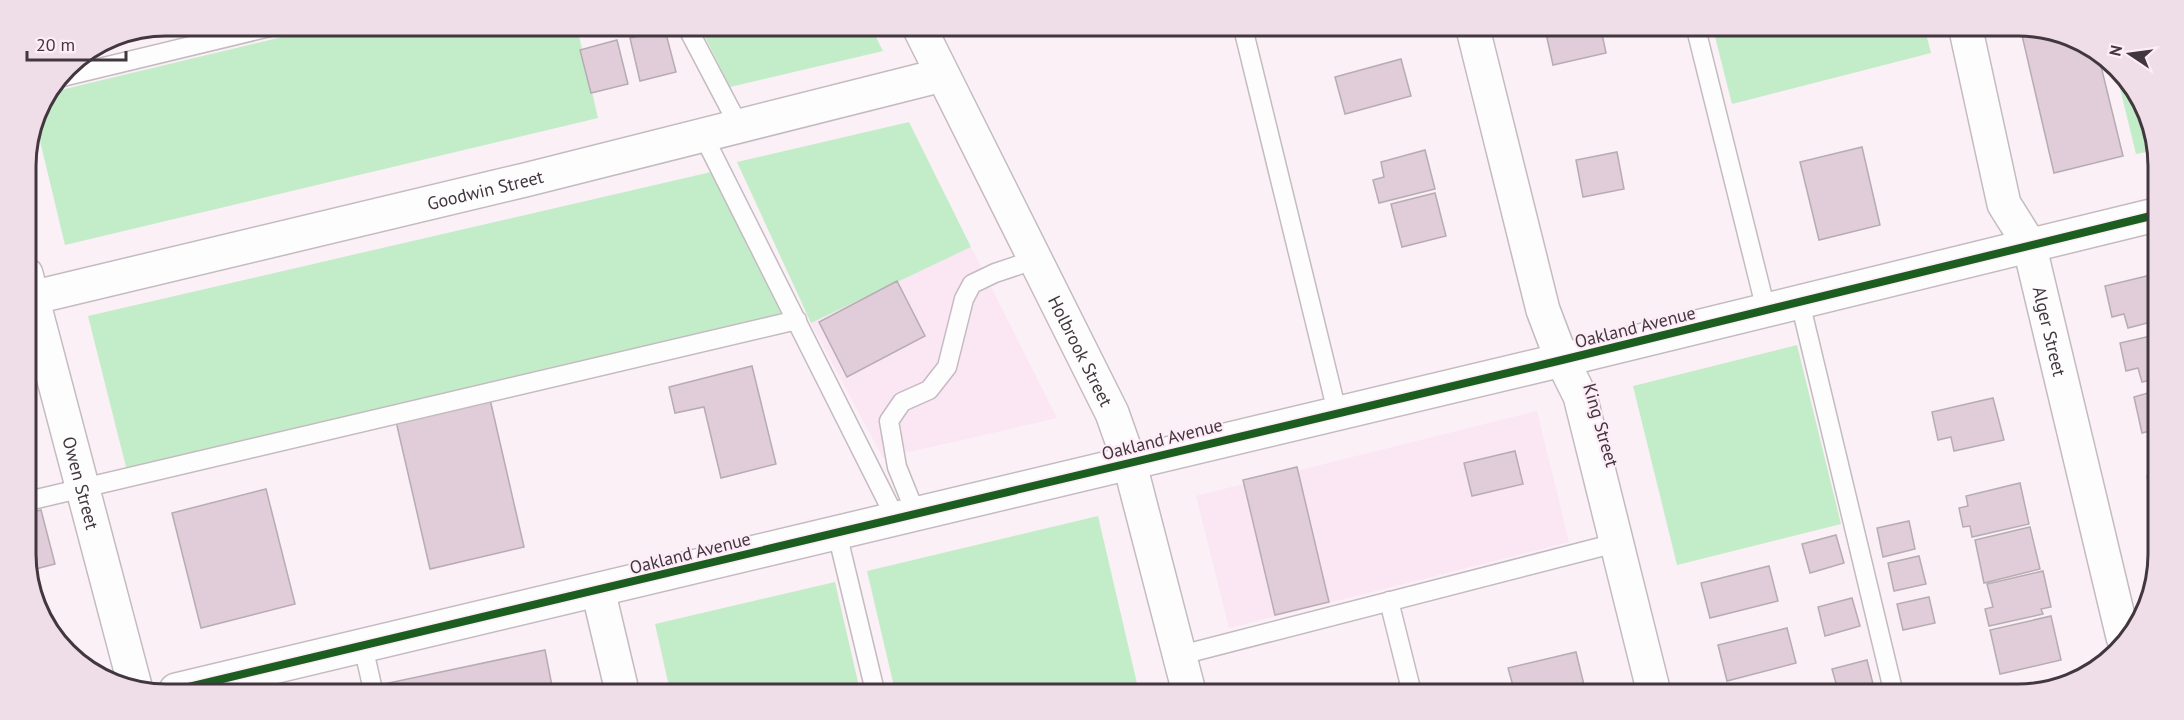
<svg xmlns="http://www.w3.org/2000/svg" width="2184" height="720" font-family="'PT Sans',sans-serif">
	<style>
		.built { fill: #fbe6f3 }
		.green { fill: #c3edc9 }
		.building { fill: #e1ccd9; stroke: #b6acb2; stroke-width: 1.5 }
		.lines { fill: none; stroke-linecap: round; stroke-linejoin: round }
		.lane-casing { stroke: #c4bbc1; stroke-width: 21 }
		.street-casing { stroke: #c4bbc1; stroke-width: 36 }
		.secondary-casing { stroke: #c4bbc1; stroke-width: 36 }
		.lane { stroke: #fefdfe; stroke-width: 18 }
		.street { stroke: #fefdfe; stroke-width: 33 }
		.secondary { stroke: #fefdfe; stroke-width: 33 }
		.cycleway-casing { stroke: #feecf7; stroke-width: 11 }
		.cycleway { stroke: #1b5e20; stroke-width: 8 }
		.labels { text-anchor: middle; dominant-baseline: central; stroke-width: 4.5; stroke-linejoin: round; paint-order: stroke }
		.street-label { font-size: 18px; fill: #42373e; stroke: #feecf7 }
		.rim { fill: none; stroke: #42373e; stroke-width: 3 }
	</style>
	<rect width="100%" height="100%" fill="#faf0f6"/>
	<!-- built -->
	<path class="built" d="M971,247L1057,418L883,458L811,323Z
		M1537,411L1569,542L1229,628L1196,496Z"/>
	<!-- green -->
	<path class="green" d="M328,26L577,27L598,118L65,245L35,120L40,104L48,93Z
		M700,27H871L883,51L730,87Z
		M1713,29L1925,30L1931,53L1732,104Z
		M2115,68L2124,73L2156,139V150L2136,154Z
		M909,122L971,247L811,323L737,162Z
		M711,172L784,314L127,471L88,316Z
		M1797,345L1841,524L1677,565L1633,386Z
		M1098,516L1139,692L895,691L867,571Z
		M835,582L860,691H670L655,624Z"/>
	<!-- building -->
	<path class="building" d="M1545,29H1601L1606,53L1553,65Z
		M665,30L676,72L640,81L630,38Z
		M2025,30H2055L2099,58L2123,156L2054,173L2021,31Z
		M617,40L628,84L591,93L580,50Z
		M1401,59L1411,96L1345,114L1335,77Z
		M1862,147L1880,225L1819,240L1800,162Z
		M1425,150L1435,189L1379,203L1373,180L1384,177L1381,162Z
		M1617,152L1624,189L1583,197L1576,160Z
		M1435,193L1446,236L1402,247L1391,204Z
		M2155,274V321L2128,328L2124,314L2112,317L2105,286Z
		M897,281L925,336L847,377L819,322Z
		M2155,335V379L2142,382L2138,368L2126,371L2120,343Z
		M752,366L776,464L721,478L704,407L675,413L669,387Z
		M2155,391L2154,434V430L2142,433L2134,397Z
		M489,395L524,547L430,569L395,417Z
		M1993,398L2004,440L1954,451L1951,437L1938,440L1932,412Z
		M1515,451L1523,484L1472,496L1464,463Z
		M1297,467L1329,602L1275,615L1243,480Z
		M2154,474V505H2153L2147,476Z
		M2020,483L2029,524L1972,537L1970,526L1963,527L1959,508L1968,506L1966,496Z
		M266,489L295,604L201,628L172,513Z
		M41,510L55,564L28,571V513Z
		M1909,521L1915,549L1883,557L1877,528Z
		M2030,527L2040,569L1984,583L1975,540Z
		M1836,535L1844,563L1810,573L1802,544Z
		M1919,556L1926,584L1894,591L1888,563Z
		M1769,566L1778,601L1710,618L1701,583Z
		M2043,571L2051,607L2041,609L2043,614L1989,626L1985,609L1993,607L1987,584Z
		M1929,597L1935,623L1903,630L1897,604Z
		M1852,598L1860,626L1825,636L1818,607Z
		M2051,616L2061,660L2000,674L1990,630Z
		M1787,628L1796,663L1727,681L1718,645Z
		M545,650L553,691L380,690L379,685Z
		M1576,652L1585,689L1570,693H1515L1508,668Z
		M1867,660L1874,688L1853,694H1839L1832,669Z
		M1802,688L1804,694H1781Z"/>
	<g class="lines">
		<!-- lane casing -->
		<g class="lane-casing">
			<path id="lane" d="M687,27L739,126
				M1243,28L1337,412
				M1696,29L1766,310
				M58,78L274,26
				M703,135L896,519
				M1800,302L1894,694
				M28,501L797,320
				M916,514L897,467L889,421L902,402L929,390L947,367L964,299L972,284L995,273L1034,260
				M837,533L875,691
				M1389,601L1412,693
				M363,646L373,690
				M1181,655L1616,543"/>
		</g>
		<!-- street casing -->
		<g class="street-casing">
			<g id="street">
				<path d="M1473,29L1543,310L1562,360L1580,396L1654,693"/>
				<path id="s1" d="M1966,30L2004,204L2029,244L2123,637"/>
				<path id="s2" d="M26,274L136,690"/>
				<path id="s3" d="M27,299L525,180L942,75"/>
				<path d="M598,590L622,691"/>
			</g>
		</g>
		<!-- secondary casing -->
		<g class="secondary-casing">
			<g id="secondary">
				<path id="s4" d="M919,27L1112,413L1129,461L1189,692"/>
				<path d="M176,690L1562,360L2155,215"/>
			</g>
		</g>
		<!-- lane -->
		<use href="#lane" class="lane"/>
		<!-- street -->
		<use href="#street" class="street"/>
		<!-- secondary -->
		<use href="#secondary" class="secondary"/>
		<!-- cycleway casing -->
		<g class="cycleway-casing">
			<path id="cycleway" d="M176,690L1562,360L2155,215"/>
		</g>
		<!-- cycleway -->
		<use href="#cycleway" class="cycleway"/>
	</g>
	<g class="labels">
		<!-- street labels -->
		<g class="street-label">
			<text stroke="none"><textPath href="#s3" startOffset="471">Goodwin Street</textPath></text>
			<text transform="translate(1635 327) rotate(-14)">Oakland Avenue</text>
			<text stroke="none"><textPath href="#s1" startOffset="315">Alger Street</textPath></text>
			<text stroke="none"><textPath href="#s4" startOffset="362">Holbrook Street</textPath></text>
			<text transform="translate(1601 425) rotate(74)">King Street</text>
			<text transform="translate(1162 439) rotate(-14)">Oakland Avenue</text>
			<text stroke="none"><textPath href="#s2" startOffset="216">Owen Street</textPath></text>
			<text transform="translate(690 553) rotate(-14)">Oakland Avenue</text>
		</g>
	</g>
	<!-- crop -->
	<path d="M0 0H2184V720H0ZM166 36H2018A130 130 0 0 1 2148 166V554A130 130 0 0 1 2018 684H166A130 130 0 0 1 36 554V166A130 130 0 0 1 166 36Z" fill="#efdee8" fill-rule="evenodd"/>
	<path class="rim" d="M166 36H2018A130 130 0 0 1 2148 166V554A130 130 0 0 1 2018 684H166A130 130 0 0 1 36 554V166A130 130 0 0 1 166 36Z"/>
	<!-- north arrow -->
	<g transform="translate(2130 54) rotate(283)" stroke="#feecf7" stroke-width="4.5" paint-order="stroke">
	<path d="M0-4.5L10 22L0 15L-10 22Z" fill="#42373e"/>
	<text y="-9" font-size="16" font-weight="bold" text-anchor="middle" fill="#42373e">N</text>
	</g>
	<!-- scale -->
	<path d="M27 51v9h99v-9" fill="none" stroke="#42373e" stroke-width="3"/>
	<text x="36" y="51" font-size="18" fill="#42373e" stroke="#feecf7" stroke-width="4.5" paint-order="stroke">20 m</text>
</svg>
